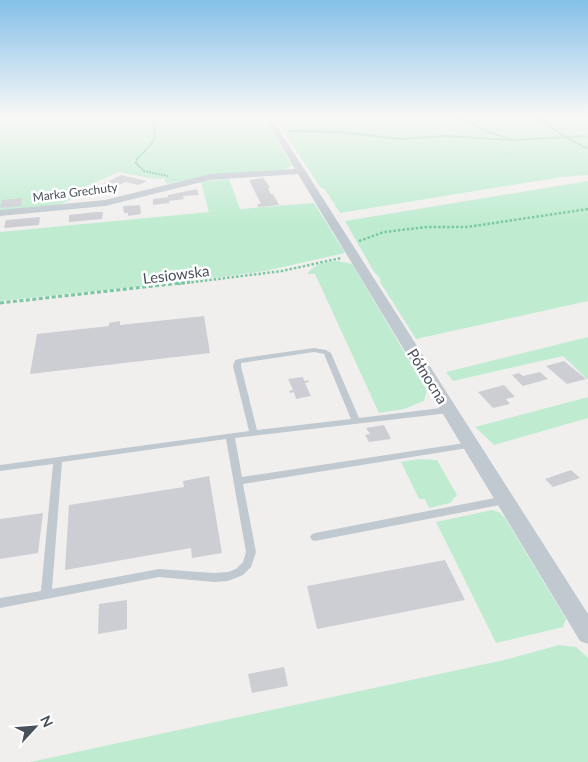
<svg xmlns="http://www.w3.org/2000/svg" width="588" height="762" font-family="Lato,sans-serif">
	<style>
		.green { fill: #bfecd1 }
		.building { fill: #ccced3 }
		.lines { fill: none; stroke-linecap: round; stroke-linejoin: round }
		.path-far2 { stroke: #79c8a2; stroke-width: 2; stroke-dasharray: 2 1; stroke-linecap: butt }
		.path-far1 { stroke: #79c8a2; stroke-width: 2.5; stroke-dasharray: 2.5 2; stroke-linecap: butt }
		.path { stroke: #79c8a2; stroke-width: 3; stroke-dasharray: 4 2.5; stroke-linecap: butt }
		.lane { fill: #c0c9d0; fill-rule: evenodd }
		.street { fill: #c0c9d0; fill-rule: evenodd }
		.labels { text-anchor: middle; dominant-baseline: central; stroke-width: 5; stroke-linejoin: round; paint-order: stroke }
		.far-street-label { font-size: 12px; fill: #48515b; stroke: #fff }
		.street-label { font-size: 15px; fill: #48515b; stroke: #fff }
	</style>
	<rect width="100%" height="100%" fill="#f1efee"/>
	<!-- green -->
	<path class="green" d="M0,117H263L292,166L282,170L209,175L167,184L164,178L154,179L119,172L84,187L99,194L77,196L59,205L0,211Z
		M274,117H588V175L561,177L340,213L324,188H321Z
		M229,179L240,209L314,203L345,253L265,271L192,281L0,301V232L209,212L201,182Z
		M588,181V301L416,339L380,282V278L374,272L345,221Z
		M338,261L352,264L427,390L424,401L404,409L379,413L315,274H307C313,264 327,261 338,261Z
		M588,337V380L563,356L453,381L446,372Z
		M588,397V418L494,445L475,427Z
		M419,459L437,460L457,495L450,503L429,508L425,499H419L401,462Z
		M492,510L499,512L505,518L566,619L563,627L496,643L436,522Z
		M559,645L576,647L588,658V762H30L504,660Z"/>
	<!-- building -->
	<path class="building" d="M121,175L147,181L139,185L125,182L108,191L104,190L99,193L91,190Z
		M263,178L270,187L268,188L271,194H273L279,205L258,207L257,204H261L249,180Z
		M197,189L199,195L183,196L184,199L169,201V203L153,205V199L168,197V195Z
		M22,198L21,206L0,208L2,200Z
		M140,205L141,214L128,216V213H124L123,206Z
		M96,212H103L102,219L69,222V215Z
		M40,217L39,225L4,228L6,220Z
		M204,316L210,353L30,374L37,334L109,326V323L120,321V325Z
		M564,361L586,379L567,384L546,366Z
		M540,372L548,379L523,386L512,375L519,373L523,376Z
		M303,377L304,381L308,380L309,382L305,383L311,396L296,399L294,392L290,393L289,391L293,390L288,379Z
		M504,385L515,397L506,399L510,404L493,408L478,392Z
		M384,425L391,439L369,442L365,435L370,434L366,428Z
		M571,470L580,478L553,487L545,479Z
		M209,476L222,553L192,558L191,548L65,570L69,505L184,487L183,481Z
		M43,513L38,553L0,559V519Z
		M445,560L465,600L317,629L307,586Z
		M127,600V629L98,634L99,604Z
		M284,667L288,686L252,693L248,674Z"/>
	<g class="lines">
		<!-- path-far2 -->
		<path class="path-far2" d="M153,117C157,143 154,141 137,159L136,163L144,171L168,176
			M458,117L494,134L512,140L588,136
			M537,117L567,138L588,149
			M289,131L339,132L400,139L446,136L512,140"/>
		<!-- path-far1 -->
		<path class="path-far1" d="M359,241L384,232L427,227H467L588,209
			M178,284L282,271L341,258"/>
		<!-- path -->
		<path class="path" d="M0,303L190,282"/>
		<!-- lane -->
		<path class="lane" d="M314,348L326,350L331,353L359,418L449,407L453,410L449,413L235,438L242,477L471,442L474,443L475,445L474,447L243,484L256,552L251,567L243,575L228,581L214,582L159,577L0,608V598L41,591L53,464L0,471V465L249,431L233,366L235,360L244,358ZM314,352L324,354L351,419L257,430L241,366V363ZM226,439L246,552L243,562L236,569L228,572L214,573L199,572L159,569L52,589L62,462Z
			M505,496L508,498L510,500L508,502L505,504L315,541L312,540L310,537L312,534L315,533Z"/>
		<!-- street -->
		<path class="street" d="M264,117H271L588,614V644L580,641L298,174L210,180L105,206L0,216V210L105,200L210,174L295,169Z"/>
	</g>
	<!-- sky -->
	<linearGradient id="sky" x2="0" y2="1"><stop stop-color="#84c0e8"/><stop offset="0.52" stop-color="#f9f8f7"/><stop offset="1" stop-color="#f9f8f7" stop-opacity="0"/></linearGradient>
	<rect width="588" height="224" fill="url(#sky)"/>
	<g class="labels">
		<!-- far-street labels -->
		<g class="far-street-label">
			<text transform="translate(75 192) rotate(-7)">Marka Grechuty</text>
		</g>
		<!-- street labels -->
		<g class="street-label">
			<text transform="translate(176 274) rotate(-7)">Lesiowska</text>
			<text transform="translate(428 376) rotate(58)">Północna</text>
		</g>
	</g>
	<!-- north arrow -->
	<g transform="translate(35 727) rotate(64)" stroke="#ffffff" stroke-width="4" paint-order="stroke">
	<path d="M0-4L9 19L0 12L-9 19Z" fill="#48515b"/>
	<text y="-8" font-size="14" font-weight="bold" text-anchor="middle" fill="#48515b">N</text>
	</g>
</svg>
